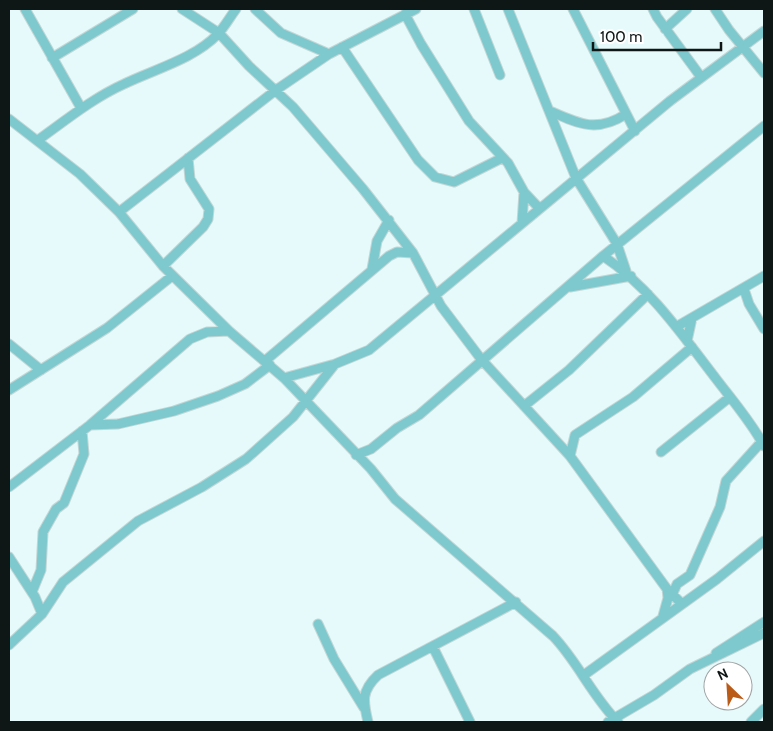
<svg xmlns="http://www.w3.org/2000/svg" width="773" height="731" font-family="Cabin,sans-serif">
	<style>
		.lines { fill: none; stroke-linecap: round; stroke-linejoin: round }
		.street-casing { stroke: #c4d6d6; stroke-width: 11 }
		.street { stroke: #7ec9cd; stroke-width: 9 }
	</style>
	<rect width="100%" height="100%" fill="#e6fafb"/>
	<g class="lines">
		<!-- street casing -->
		<g class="street-casing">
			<path id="street" d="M25,9L81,108
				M182,9L219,33L249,66L293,107L363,189L413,253L441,306L481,359L570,456L667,589L681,603
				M255,9L281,33L329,54
				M474,9L500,75
				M508,9L576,178L617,244L626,271
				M573,9L635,131
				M653,9L657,17L701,77
				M715,9L729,30L764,73
				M405,14L421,44L469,121L508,163L524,192L539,208
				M665,29L687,9
				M342,47L418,160L435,177L454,182L502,158
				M52,58L133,9
				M550,111C579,124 597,133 626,114
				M9,119L80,174L119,212L163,266L229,331L284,378L371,469L395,499L553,636C578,662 592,696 618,722
				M38,140C66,120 93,98 124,84C155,69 194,59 218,34C225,26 230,17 236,9
				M119,212L276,90L329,54L416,9
				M522,223L524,192
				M603,256C650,287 683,336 717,380C733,401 752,423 764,446
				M163,266L203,227L208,219L209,209L190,179L188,158
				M372,269L377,241L389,220
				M570,287L631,276
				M744,289L749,304L764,329
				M676,327L764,276
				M687,341L692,318
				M9,344L41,370
				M266,360L389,256L397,252L413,253
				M284,378L335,364L369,350L670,101L764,31
				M9,390L107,328L172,276
				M524,406L569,370L648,294
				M90,425L118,424L174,411L218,396L245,384L270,365
				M661,452L730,397
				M356,455L371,449L397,428L419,415L603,256L764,126
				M570,456L575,435L633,397L692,347
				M9,487L90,425L190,339L207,332L229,331
				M9,557L35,597L42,614
				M32,592L41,570L43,532L56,509L64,503L84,454L82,431
				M672,595L677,584L690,575L720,507L726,481L764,439
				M663,616L668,598L667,589
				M318,624L334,659L364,708
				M9,645L42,614L63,582L138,521L202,487L246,459L293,417L335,364
				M433,647L470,722
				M716,653L764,622
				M584,675L717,579L764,541
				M368,722C363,701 361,691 378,675L516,602
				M608,722L654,695L690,669L764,633
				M751,722L764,709"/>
		</g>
		<!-- street -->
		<use href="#street" class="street"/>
	</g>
	<!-- border -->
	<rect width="773" height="731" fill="none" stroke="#0f1616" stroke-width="20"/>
	<!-- north arrow -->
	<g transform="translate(728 686) rotate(335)"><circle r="24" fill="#ffffff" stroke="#9fa2a2"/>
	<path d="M0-4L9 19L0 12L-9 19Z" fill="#bb5b18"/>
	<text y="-8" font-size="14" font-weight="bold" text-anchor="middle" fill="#0f1616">N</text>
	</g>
	<!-- scale -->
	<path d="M593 42v8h128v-8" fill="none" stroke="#0f1616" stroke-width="2.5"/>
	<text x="600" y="42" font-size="15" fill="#0f1616" stroke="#ffffff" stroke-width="4" paint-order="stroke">100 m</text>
</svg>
